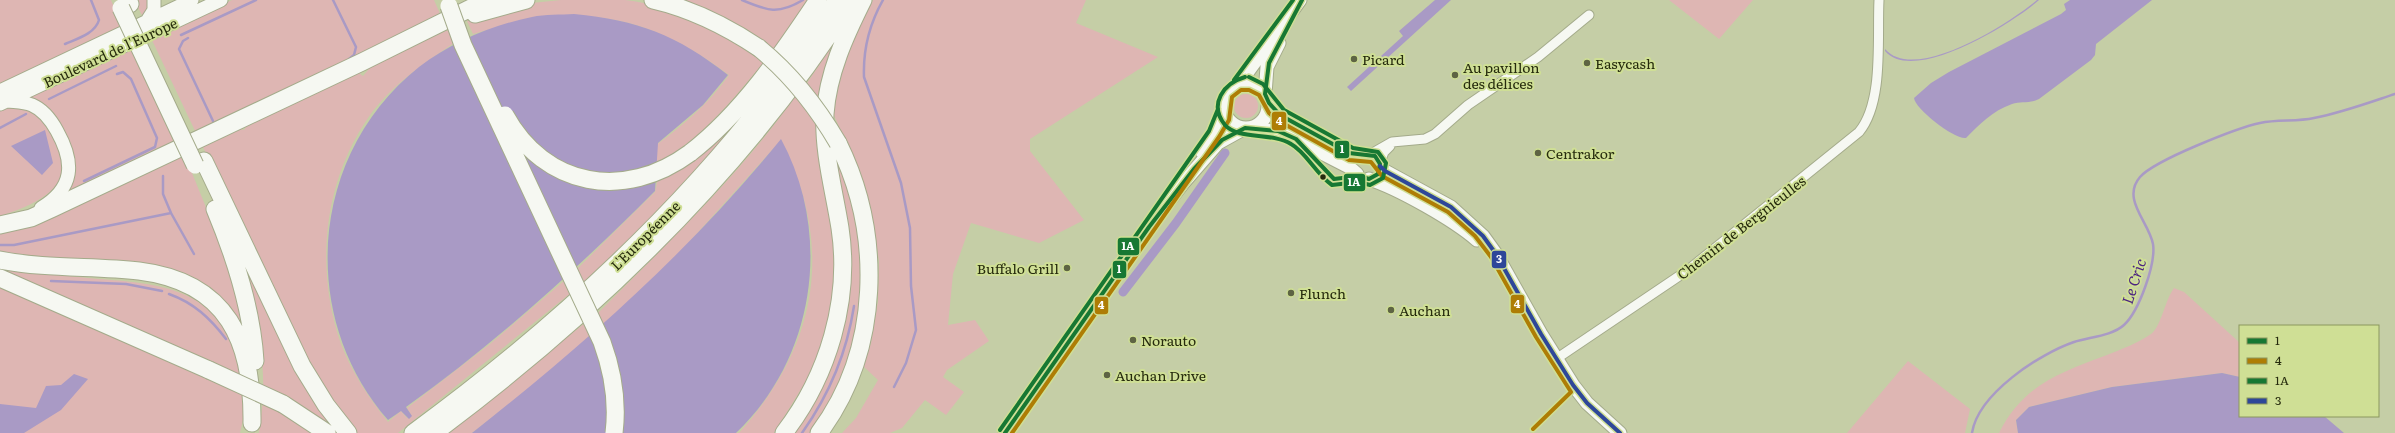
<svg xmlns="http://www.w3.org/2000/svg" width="2395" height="433" font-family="Literata,serif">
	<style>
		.green { fill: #deb6b3 }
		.water { fill: #a99ac5 }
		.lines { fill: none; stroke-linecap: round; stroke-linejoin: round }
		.stream { stroke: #a99ac5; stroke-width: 2.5 }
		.canal { stroke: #a99ac5; stroke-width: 9 }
		.street-casing { stroke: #a4ab8b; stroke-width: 11 }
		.secondary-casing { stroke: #a4ab8b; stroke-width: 15 }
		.highway-casing { stroke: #a4ab8b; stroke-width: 19 }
		.street { stroke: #f6f8f2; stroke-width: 9 }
		.secondary { stroke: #f6f8f2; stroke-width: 13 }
		.highway { stroke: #f6f8f2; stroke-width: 17 }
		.highway-bridge-casing { stroke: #a4ab8b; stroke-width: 19; stroke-linecap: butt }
		.highway-bridge { stroke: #f6f8f2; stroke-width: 17 }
		.bus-1-casing { stroke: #cfdf95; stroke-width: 7 }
		.bus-2-casing { stroke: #cfdf95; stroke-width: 7 }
		.bus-3-casing { stroke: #cfdf95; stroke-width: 7 }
		.bus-4-casing { stroke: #cfdf95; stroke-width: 7 }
		.bus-1 { stroke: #177833; stroke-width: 4 }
		.bus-2 { stroke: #ae7d05; stroke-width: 4 }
		.bus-3 { stroke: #177833; stroke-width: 4 }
		.bus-4 { stroke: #2e4799; stroke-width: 4 }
		.poi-dot { fill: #5e6443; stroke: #cfdf95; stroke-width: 1.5 }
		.bus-dot { fill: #262b0d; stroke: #cfdf95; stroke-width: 1.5 }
		.labels { text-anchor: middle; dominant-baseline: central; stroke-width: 4; stroke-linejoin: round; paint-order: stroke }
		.street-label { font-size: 14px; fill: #262b0d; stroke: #cfdf95 }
		.poi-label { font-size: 14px; fill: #262b0d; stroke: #cfdf95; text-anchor: start }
		.water-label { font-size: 15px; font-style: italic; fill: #4c2581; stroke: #cfdf95 }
		.line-badge { stroke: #cfdf95; stroke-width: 1.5 }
		.badge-label { font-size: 11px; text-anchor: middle; font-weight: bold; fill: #fff }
	</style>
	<rect width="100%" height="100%" fill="#c5cea6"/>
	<!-- green -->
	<path class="green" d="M0,0H111L122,27L0,85Z
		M134,0H150V3L143,17Z
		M232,0H434L441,16L197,135L151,38Z
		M561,0C582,0 604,0 625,0C676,6 724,31 765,61C732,100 702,139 656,164V145C683,126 710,102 729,75C642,10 575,3 473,34L467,21L532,3Z
		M681,0H810L775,53Z
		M873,0H1086L1076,23L1158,57L1030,139V151L1084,220L1039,243L971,223L953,274L948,325L975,320L989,341L947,370L943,377L964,392L946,415L925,400L902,428L890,433H842L856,418L878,380L863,366L871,343L878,301L879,261L873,222L860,175L833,113L837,72Z
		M1669,0H1753L1719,39Z
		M448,30L454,43C423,64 390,86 368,118C323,183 315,270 341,344C352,373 369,398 388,422L401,411L407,418L411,415L407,408L490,344L565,280L572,292L398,433H357L344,420L309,367L202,145L237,128L244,130L247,125L362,70L360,74L363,76L374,63Z
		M133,47L179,143L60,199C64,193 69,187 72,180C85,149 44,119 25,99Z
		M830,49L834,52L820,102L807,83Z
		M772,81L716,149L640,229L581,286L574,272L655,192L658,178Z
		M1234 106a12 12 0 1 1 24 0a12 12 0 1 1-24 0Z
		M797,94L820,123L836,268L830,318L813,370L774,433H739C818,345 835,247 781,140L674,259L601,329L596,315C666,245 740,175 797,94Z
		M11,105C36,112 49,118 58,143C60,148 63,155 64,160C69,192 23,209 0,216V109Z
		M184,154C207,208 228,261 242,318L240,321L237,322L201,287L0,256V231Z
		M833,156L844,166L866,276L846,375L813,433H791L842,318Z
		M241,266H248L329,420L326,424L263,390C265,348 250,306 241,266Z
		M0,267C29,271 59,275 88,278C143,283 202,282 232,339C238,350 239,368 242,380L0,273Z
		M0,283L243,393V420L240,433H0Z
		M2174,288L2184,292L2240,343V377L2222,373L2112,387L2029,407L2016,420L2018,433H1999C2023,385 2059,373 2107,355C2122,349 2138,343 2151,334C2161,327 2165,300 2174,288Z
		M586,322L593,336L549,373L472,433H449Z
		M1908,361L1970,409L1965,433H1847Z
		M263,401L316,433H259Z"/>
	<!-- water -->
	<path class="water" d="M1435,0H1451L1351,91L1347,87L1403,36L1399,31Z
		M2037,0H2039C2013,23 1914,85 1885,51V49C1915,84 2010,23 2037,0Z
		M2070,0H2152L2096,44L2095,55L2091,60L2039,99C2030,104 2021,101 2012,104C1992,111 1980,124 1966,138C1955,140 1915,109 1914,98L1931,83L1949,72L2061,14L2066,10L2064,4Z
		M574,14C638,20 677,35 728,75L703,105L658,143L655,191C578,268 496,343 406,407L412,416L409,419L401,411L388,420C297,316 310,153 419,67C452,42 492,25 532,17C545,14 561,15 574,14Z
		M45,130L53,163L42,175L11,146Z
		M781,139C833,235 815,358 736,433H472C586,343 689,252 781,139Z
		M2222,373L2240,377V416H2324L2344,433H2018L2016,420L2029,407L2112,387Z
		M74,374L88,379L61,410L24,433H0V404L36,408L46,386L61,385Z"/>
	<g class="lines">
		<!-- stream -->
		<path class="stream" d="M333,0L356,47L354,55L349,59
			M742,0C768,11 778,15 803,0
			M883,0C870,23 863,50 864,77L901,183L910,228L911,286L916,330L906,363L894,387
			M181,35L256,0
			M188,38L183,41L179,49L213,121
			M65,44C76,39 95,34 99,20L91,0
			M49,99L116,66
			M0,128L26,114
			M163,176V194L171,213
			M84,181L155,147L157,138L131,79L123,72L117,74
			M0,245H14L171,213L194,254
			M51,281L126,284L162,291
			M169,294C194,303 210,318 226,339
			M802,433C829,395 847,352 854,306
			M1972,433C1978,394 2039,354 2074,342C2089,337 2112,336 2124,325C2139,311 2156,264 2153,244C2149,222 2121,199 2140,177C2155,160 2237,128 2260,123C2278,119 2296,122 2314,118C2341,113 2368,103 2395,94"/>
		<!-- canal -->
		<path class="canal" d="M1123,292L1176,223L1225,153"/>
		<!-- street casing -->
		<g class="street-casing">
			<path id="street" d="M1371,154L1392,142L1425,139L1435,134L1468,105L1538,57L1589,15
				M1380,162L1384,152L1390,146
				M1556,359L1688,270L1859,132C1884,102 1877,38 1879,0"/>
		</g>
		<!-- secondary casing -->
		<g class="secondary-casing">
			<path id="secondary" d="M147,21L154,10V0
				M1224 106a22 22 0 1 1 44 0a22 22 0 1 1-44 0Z
				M1239,84L1300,0
				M0,91L192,0
				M1265,94L1267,67L1279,43
				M8,101C16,102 24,102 32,105C44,110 51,120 57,131C75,163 74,188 41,208
				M1269,103L1280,115L1349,153L1361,156
				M0,104L221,0
				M1252,128L1281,132L1349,167L1357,174
				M1201,151L1218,127L1224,111
				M1380,166L1385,171L1451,207L1483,236L1496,254L1541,334L1573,385L1587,403L1620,433
				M1369,179C1398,188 1454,220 1477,240
				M1005,433L1149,227L1184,182L1218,143L1245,128"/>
		</g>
		<!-- highway casing -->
		<g class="highway-casing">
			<path id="highway" d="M127,0L130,4
				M653,0C692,9 726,26 759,48
				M475,14L526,0
				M690,153C742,113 782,54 818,0
				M204,161L302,366L326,405L348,433
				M215,209C235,257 252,310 255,361
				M0,225L31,218L53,208L362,62L487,0
				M0,260C46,269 93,266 139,271C228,282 253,342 252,423
				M0,278L209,370
				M283,404L327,433
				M413,433C577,313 727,171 837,0
				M434,433C596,312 743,171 852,0
				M784,433C828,376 851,300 840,228C834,190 823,152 825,114C828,73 845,36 863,0
				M819,433C881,350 883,234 838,143"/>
		</g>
		<!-- street -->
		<use href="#street" class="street"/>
		<!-- secondary -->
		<use href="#secondary" class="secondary"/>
		<!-- highway -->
		<use href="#highway" class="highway"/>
		<!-- highway-bridge casing -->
		<g class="highway-bridge-casing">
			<path id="highway-bridge" d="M449,6L463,45L602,342C613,372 618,401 614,433
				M121,8L195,165
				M759,48C792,75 817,107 838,143
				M505,115C545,188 625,201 690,153
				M209,370L283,404"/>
		</g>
		<!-- highway-bridge -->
		<use href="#highway-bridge" class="highway-bridge"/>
		<!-- bus-1 casing -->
		<g class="bus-1-casing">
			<path id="bus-1" d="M1005,433L1149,227L1194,169L1222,140L1245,128L1278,131L1296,139L1334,179L1359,176L1369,179L1378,174L1380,164L1375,156L1349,153L1280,115L1269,103L1265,94L1269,63L1302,0"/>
		</g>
		<!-- bus-2 casing -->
		<g class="bus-2-casing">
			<path id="bus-2" d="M1012,433L1219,137L1229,120L1232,97L1241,90H1249L1259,95L1269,113L1277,120L1349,160L1371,162L1382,176L1448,212L1475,236L1491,257L1536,337L1571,392L1533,429"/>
		</g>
		<!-- bus-3 casing -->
		<g class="bus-3-casing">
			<path id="bus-3" d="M1245,77C1224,83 1208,104 1225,125C1238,140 1272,132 1291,144C1306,152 1316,174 1332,185L1358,182L1370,185L1383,178L1386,163L1378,152L1353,148L1284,110L1263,84L1249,77
				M1234,80L1293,0
				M1000,430L1209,131L1218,109"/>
		</g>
		<!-- bus-4 casing -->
		<g class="bus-4-casing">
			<path id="bus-4" d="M1380,166L1385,171L1451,207L1483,236L1496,254L1541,334L1573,385L1587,403L1620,433"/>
		</g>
		<!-- bus-1 -->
		<use href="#bus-1" class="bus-1"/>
		<!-- bus-2 -->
		<use href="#bus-2" class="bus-2"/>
		<!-- bus-3 -->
		<use href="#bus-3" class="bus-3"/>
		<!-- bus-4 -->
		<use href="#bus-4" class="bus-4"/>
	</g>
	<!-- markers -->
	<g class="poi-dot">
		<circle cx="1354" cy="59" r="4"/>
		<circle cx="1587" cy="63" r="4"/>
		<circle cx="1455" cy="75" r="4"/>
		<circle cx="1538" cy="153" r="4"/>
		<circle cx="1067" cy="268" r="4"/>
		<circle cx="1291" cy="293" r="4"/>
		<circle cx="1391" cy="310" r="4"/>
		<circle cx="1133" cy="340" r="4"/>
		<circle cx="1107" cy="375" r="4"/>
	</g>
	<circle class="bus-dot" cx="1323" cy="177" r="3.5"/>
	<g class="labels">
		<!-- street labels -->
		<g class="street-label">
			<text transform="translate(110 52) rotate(-25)">Boulevard de l'Europe</text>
			<text transform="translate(1741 227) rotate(-38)">Chemin de Bergnieulles</text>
			<text transform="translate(645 235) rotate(-45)">L'Européenne</text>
		</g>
		<!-- poi labels -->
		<g class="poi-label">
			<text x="1362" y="59">Picard</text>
			<text x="1595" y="63">Easycash</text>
			<text x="1463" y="67">Au pavillon<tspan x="1463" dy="16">des délices</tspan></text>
			<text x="1546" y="153">Centrakor</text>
			<text x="1059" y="268" text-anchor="end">Buffalo Grill</text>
			<text x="1299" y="293">Flunch</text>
			<text x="1399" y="310">Auchan</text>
			<text x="1141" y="340">Norauto</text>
			<text x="1115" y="375">Auchan Drive</text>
		</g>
		<!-- water labels -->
		<g class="water-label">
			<text transform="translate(2133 281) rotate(-72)">Le Cric</text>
		</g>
	</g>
	<g class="line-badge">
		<rect x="1271" y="111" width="16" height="20" rx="4" fill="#ae7d05"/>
		<rect x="1334" y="140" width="16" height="19" rx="4" fill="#177833"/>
		<rect x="1343" y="173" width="23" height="19" rx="4" fill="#177833"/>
		<rect x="1117" y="237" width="23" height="19" rx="4" fill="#177833"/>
		<rect x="1491" y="250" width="16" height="19" rx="4" fill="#2e4799"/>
		<rect x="1112" y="260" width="15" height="19" rx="4" fill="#177833"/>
		<rect x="1510" y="294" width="15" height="20" rx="4" fill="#ae7d05"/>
		<rect x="1094" y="296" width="15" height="19" rx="4" fill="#ae7d05"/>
	</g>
	<g class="badge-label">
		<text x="1279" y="125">4</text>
		<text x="1342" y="153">1</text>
		<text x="1354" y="186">1A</text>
		<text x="1128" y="250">1A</text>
		<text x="1499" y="263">3</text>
		<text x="1119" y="273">1</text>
		<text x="1517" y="308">4</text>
		<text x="1101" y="309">4</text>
	</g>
	<!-- legend -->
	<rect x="2239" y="325" width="140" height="92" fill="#cfdf95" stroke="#8b975f"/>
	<rect x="2247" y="338" width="20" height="6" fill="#177833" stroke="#8b975f"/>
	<text x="2275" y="345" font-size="12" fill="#262b0d">1</text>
	<rect x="2247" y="358" width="20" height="6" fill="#ae7d05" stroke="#8b975f"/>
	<text x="2275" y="365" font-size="12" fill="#262b0d">4</text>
	<rect x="2247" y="378" width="20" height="6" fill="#177833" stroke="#8b975f"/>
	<text x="2275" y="385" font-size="12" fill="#262b0d">1A</text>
	<rect x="2247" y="398" width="20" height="6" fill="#2e4799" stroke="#8b975f"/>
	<text x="2275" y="405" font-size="12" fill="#262b0d">3</text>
</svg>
